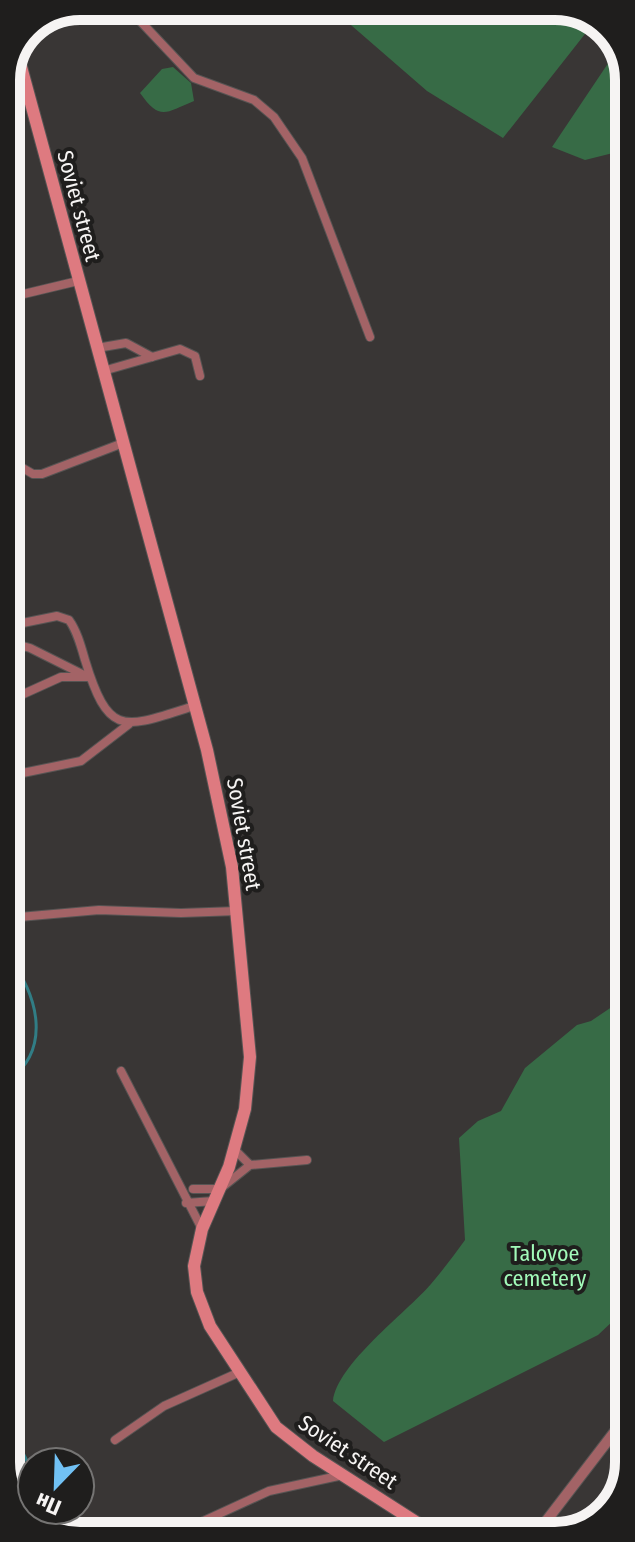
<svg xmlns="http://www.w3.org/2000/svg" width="635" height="1542" font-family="'Fira Sans Condensed',sans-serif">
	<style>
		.green { fill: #376b46 }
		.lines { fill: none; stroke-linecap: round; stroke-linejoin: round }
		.stream { stroke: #317d85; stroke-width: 3 }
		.minor-casing { stroke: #575453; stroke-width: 10 }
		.tertiary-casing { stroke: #575453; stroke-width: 12 }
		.secondary-casing { stroke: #575453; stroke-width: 14 }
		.minor { stroke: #a36366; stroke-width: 8 }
		.tertiary { stroke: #a36366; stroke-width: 10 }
		.secondary { stroke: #de7a80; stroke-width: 12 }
		.labels { text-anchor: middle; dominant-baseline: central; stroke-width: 8; stroke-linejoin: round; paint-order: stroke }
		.street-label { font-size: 22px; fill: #f6f4f3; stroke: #1f1e1d }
		.park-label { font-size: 22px; fill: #a2fab9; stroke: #1f1e1d }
		.rim { fill: none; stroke: #f6f4f3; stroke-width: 10 }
	</style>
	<rect width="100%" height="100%" fill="#393635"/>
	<!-- green -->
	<path class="green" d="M329,6H561L596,20L503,138L427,91Z
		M619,47L625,56V150L585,160L552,147Z
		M173,67L191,83L194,101C165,113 160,121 140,93L162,69Z
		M628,996L629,1306L598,1335L384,1442L333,1401C337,1364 406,1313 431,1284C443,1270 454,1255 465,1240L459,1138L478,1121L501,1111L525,1068L577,1025L591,1021Z"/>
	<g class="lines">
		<!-- stream -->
		<path class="stream" d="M8,957C38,993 52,1049 9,1080
			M10,1446L22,1451L32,1471
			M18,1498L32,1472"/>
		<!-- minor casing -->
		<g class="minor-casing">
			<path id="minor" d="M126,6L194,78L254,100L274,117L302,158L370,337
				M7,298L78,281
				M97,348L126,343L152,357
				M103,371L180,349L195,356L200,376
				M7,459L33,474H42L123,443
				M8,626L57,616L69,620C77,631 81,646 85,660C109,739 124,728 194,706
				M8,642L30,648L90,678
				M8,701L61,677H86
				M8,776L81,761L129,724
				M8,918L99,910L181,913L237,911
				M121,1071L202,1229
				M234,1149L250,1165L307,1160
				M193,1189H220L250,1165
				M186,1203L214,1201
				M115,1440L164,1406L240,1372
				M64,1532L82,1536
				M173,1535L269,1491L343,1475"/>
		</g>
		<!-- tertiary casing -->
		<g class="tertiary-casing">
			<path id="tertiary" d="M537,1533L629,1413"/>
		</g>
		<!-- secondary casing -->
		<g class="secondary-casing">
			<path id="secondary" d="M17,52L207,750L232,867L250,1057L245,1109L229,1167L202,1229L194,1266L197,1292L210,1326L276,1427L313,1456L433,1533"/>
		</g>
		<!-- minor -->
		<use href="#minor" class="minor"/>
		<!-- tertiary -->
		<use href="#tertiary" class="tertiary"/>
		<!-- secondary -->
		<use href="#secondary" class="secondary"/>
	</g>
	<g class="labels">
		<!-- street labels -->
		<g class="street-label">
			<text transform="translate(79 206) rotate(75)">Soviet street</text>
			<text transform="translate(244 834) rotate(80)">Soviet street</text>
			<text transform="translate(348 1452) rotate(34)">Soviet street</text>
		</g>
		<!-- park labels -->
		<g class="park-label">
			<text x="545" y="1253">Talovoe<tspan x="545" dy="25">cemetery</tspan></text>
		</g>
	</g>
	<!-- crop -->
	<path d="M0 0H635V1542H0ZM80 20H555A60 60 0 0 1 615 80V1462A60 60 0 0 1 555 1522H80A60 60 0 0 1 20 1462V80A60 60 0 0 1 80 20Z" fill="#1f1e1d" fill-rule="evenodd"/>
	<path class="rim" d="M80 20H555A60 60 0 0 1 615 80V1462A60 60 0 0 1 555 1522H80A60 60 0 0 1 20 1462V80A60 60 0 0 1 80 20Z"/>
	<!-- north arrow -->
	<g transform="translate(56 1486) rotate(203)"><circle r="38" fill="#1f1e1d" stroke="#757473" stroke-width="2"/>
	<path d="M0-6L14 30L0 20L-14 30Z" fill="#71c1f4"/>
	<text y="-12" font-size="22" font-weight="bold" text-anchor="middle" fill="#f6f4f3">Пн</text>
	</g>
</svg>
